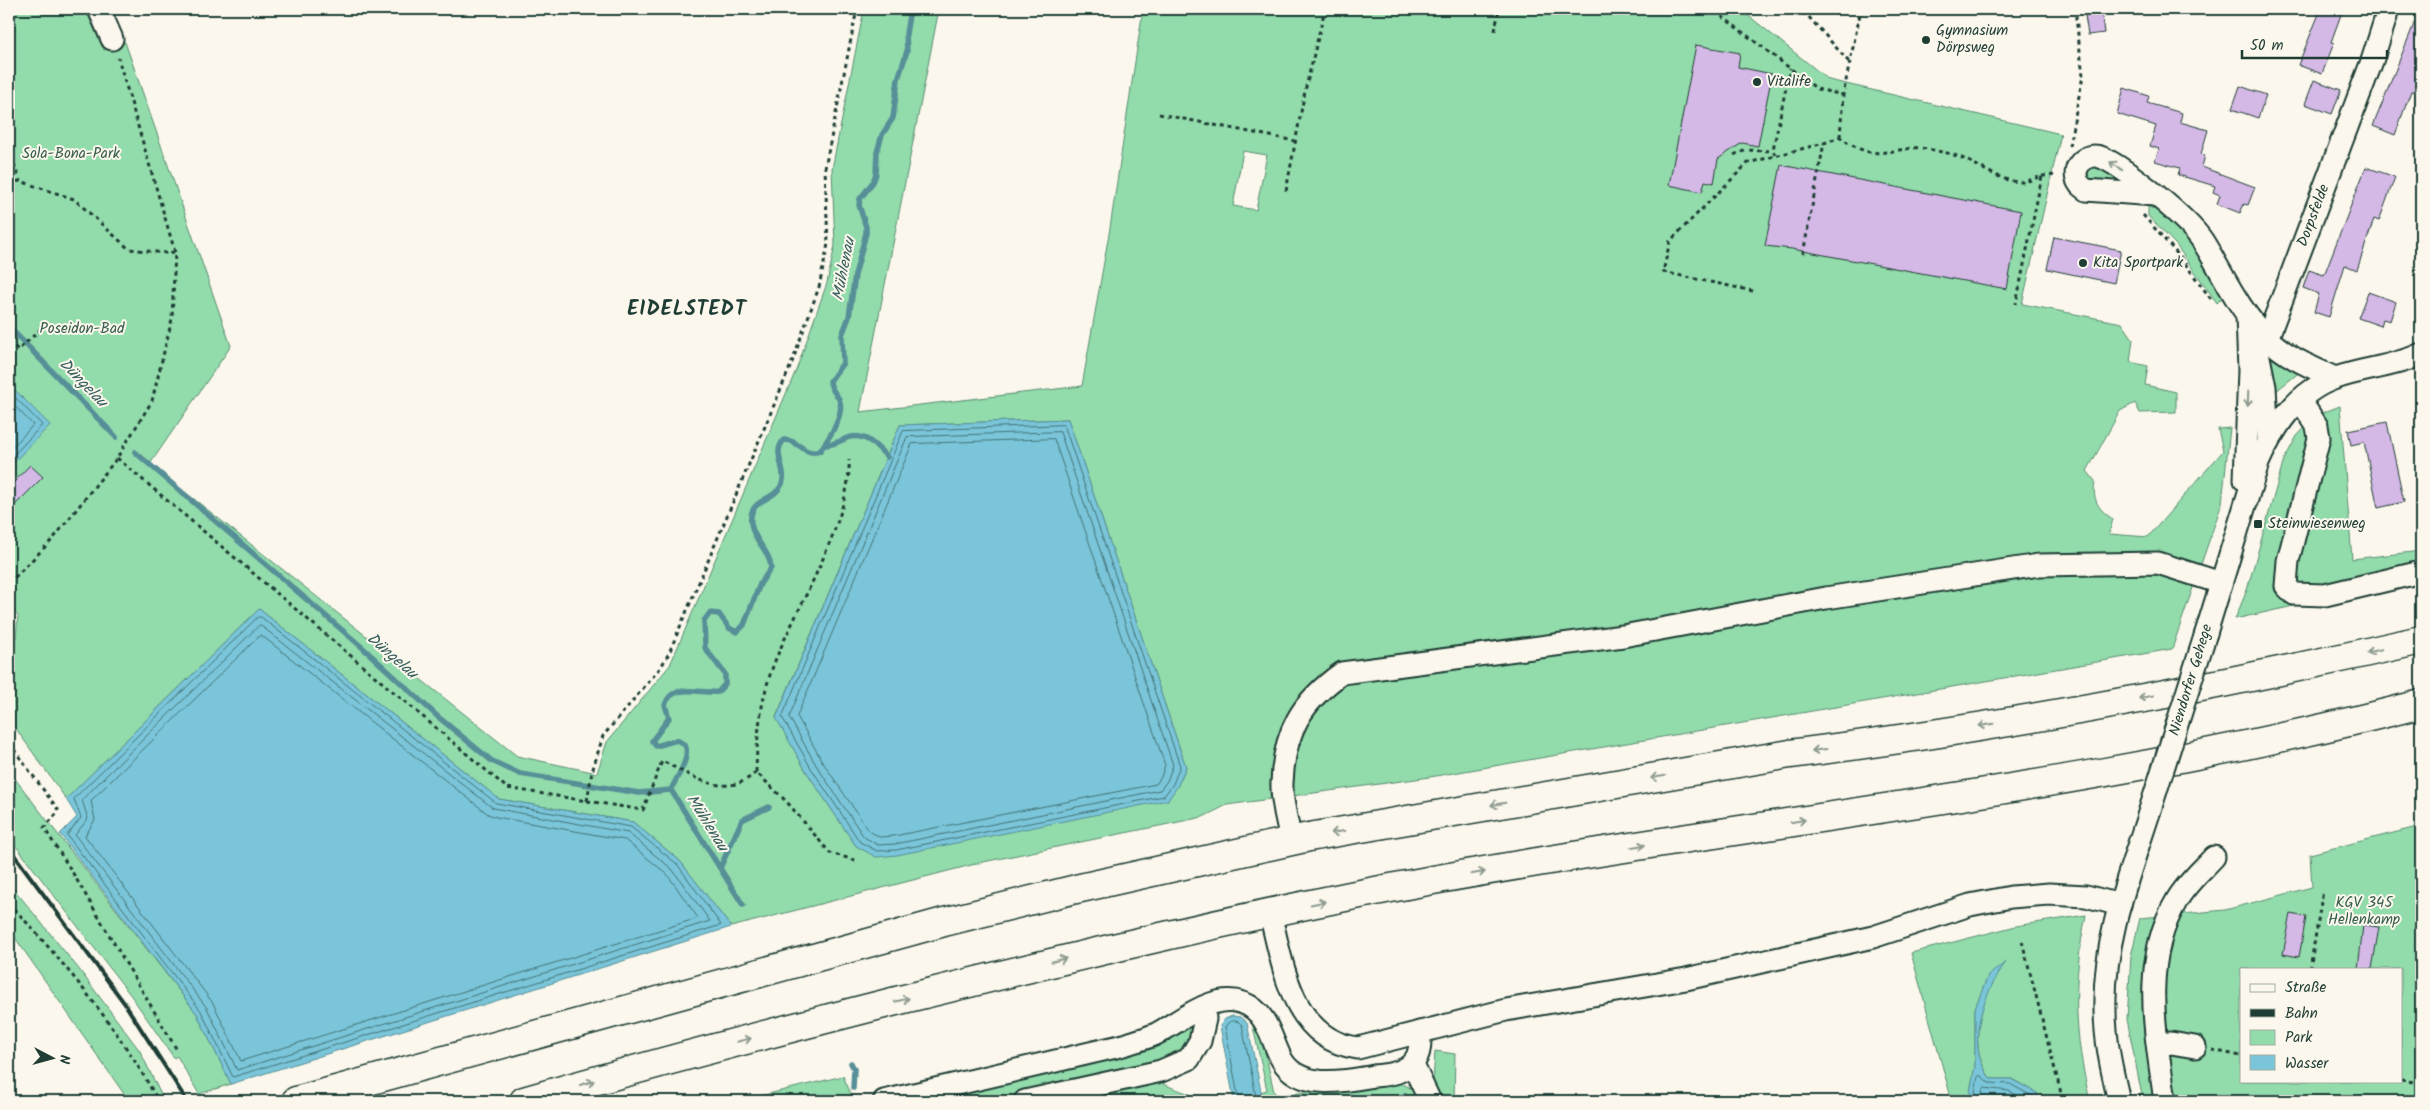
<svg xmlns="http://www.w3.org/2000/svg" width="2430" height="1110" font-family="Kalam,sans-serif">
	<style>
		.green { fill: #92dbab; stroke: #588c70; fill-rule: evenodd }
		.water { fill: #7ac5d9; stroke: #568f97 }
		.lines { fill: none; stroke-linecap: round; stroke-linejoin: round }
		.shore { stroke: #437376; stroke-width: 1 }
		.stream { stroke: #568f97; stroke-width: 5.5 }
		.building { fill: #d4b8e6; stroke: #1f3d34 }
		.minor-casing { stroke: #1f3d34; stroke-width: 25 }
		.highway-casing { stroke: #1f3d34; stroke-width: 31 }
		.path { stroke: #1f3d34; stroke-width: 3; stroke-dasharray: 4 4; stroke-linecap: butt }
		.minor { stroke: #fbf7ec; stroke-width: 21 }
		.highway { stroke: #fbf7ec; stroke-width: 28 }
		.rail { stroke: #1f3d34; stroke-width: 4 }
		.minor-bridge-casing { stroke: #1f3d34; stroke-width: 25; stroke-linecap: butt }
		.minor-bridge { stroke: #fbf7ec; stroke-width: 21 }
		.oneway { stroke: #8d9a90 }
		.poi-dot { fill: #1f3d34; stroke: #fbf7ec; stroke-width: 2 }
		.labels { text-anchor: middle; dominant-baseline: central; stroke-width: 4; stroke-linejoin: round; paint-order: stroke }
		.poi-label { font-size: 15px; fill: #1f3d34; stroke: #fbf7ec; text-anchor: start }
		.park-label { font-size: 15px; fill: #365d4c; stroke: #fbf7ec }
		.street-label { font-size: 15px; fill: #1f3d34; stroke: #fbf7ec }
		.water-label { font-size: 16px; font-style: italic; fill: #365f5d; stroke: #fbf7ec }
		.district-label { font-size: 20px; font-weight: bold; letter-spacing: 1px; fill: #1f3d34; stroke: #fbf7ec }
	</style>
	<rect width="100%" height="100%" fill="#fbf7ec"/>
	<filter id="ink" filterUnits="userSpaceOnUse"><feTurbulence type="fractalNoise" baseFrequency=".02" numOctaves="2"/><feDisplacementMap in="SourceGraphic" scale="10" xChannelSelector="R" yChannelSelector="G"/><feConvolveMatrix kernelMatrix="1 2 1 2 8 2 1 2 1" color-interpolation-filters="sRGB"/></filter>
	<g filter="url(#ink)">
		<!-- green -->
		<path class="green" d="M9,9H85L104,50L125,42L231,346L150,464L517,756L597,773L607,742L670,665L797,368L827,283L835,245L832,169L864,9H939L860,412L1082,386L1110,228L1143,9H1740L1829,80L2061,134L2022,304L2122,323L2133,339L2130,362L2148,366L2145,385L2176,392V412L2140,413L2135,403L2120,411L2087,471L2095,481C2092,499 2098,510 2113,519L2109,534L2148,537L2223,451L2218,429L2230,428L2222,503L2172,649L1430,777L1227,805L1203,817L983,862L731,927L680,861L633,822L499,799L259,609L66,799L9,719V645L16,638L18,616L9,607ZM1243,151L1267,155L1256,210L1233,206ZM1068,419L1186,767L1177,787L856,846L806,771L776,717L900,425Z
			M2090,166H2098L2124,183L2089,181L2085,172Z
			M2148,206C2184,224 2205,262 2225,295L2217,303L2176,245L2148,216Z
			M2266,351L2301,371L2270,396Z
			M2340,406L2352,559L2421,551V574L2339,596L2235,619L2247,590L2284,460L2297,436L2317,415Z
			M9,771L197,1014L231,1084L199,1094L177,1056L174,1058L132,997L9,837Z
			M2421,826V1101H2143L2127,1019L2131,956L2140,918L2225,910L2312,887L2310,854ZM2241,969H2401V1081H2241Z
			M9,883L78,968L140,1051L164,1101H129L9,929Z
			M2086,915C2072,983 2074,1033 2090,1101H2039L2037,1093L2012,1079H1991C1964,1046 1983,994 2004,964L1988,976L1975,1008V1066L1970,1092L1973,1101H1952L1911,953L2016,926Z
			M1251,1018L1262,1038L1274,1092L1277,1095L1401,1083L1416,1091L1422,1101H1402L1406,1093L1399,1097L1365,1099L1263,1101L1260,1092L1267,1090Z
			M1199,1020L1191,1048L1159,1064L1002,1101H920Z
			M1435,1051L1455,1054L1454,1101H1437L1433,1082Z
			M843,1076L854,1101H739Z
			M1147,1081L1160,1083L1208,1101H1051Z"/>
		<!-- water -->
		<path class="water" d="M9,384L50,425L9,467Z
			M1068,419L1186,767L1177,787L1168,800L897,855L876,857L856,846L806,771L776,718L900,425Z
			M259,609L499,799L633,822L680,861L731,927L231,1084L197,1014L60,834L77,817L66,799Z
			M2006,962C1984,993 1963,1045 1991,1079H2011L2037,1093L2039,1101H1973L1970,1092L1975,1066V1008L1988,976Z
			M1232,1016L1240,1017L1247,1023L1263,1101L1234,1100L1220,1026L1225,1019Z
			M1405,1092L1402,1101H1324L1399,1097Z"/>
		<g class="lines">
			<!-- shore -->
			<path class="shore" d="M9,391L42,425L9,460
				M9,400L33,425L9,451
				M1064,425L1180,766L1173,784L1164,796L896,850L877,851L860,842L811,768L782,717L903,431Z
				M1060,432L1173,765L1167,781L1160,790L895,844L878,845L864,837L816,765L789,717L907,437Z
				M1054,439L1165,765L1161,777L1156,784L894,836L880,837L869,831L822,761L797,716L912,444Z
				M258,617H261L496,803L631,827L677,864L721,925L233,1077L201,1011L67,835L81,818L74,799Z
				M260,625L493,808L628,833L672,869L710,921L237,1070L207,1008L75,835L88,819L82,800Z
				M261,635L488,814L496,817L625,840L667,874L698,918L241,1061L213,1003L85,836L95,820L91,801Z
				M1239,1101L1225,1027L1228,1023C1233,1020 1238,1020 1242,1025L1257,1101
				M1978,1101L1975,1091L1978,1077L1980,1075L1989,1083L2010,1084L2032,1096L2034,1101
				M1984,1101L1982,1091L1984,1088L2009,1091L2027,1101"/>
			<!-- stream -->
			<path class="stream" d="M9,327L116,437
				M824,445C833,445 838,442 847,438C864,432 876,445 887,457
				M135,452L363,648L436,715L492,761L520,774L639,793L671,790
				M720,868L742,820L769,807
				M743,905L671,790C676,778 691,758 685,745L677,740L656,746L652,741L669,718L665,705C672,682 701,694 718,692L725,684V674L705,648L704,621L710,613L719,614L729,628L737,632L744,625L760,584L771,568C770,550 753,541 751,523C748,498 774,502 782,484C788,469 771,453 784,440C798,439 805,457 820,451C828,439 846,414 839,399C835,392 830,389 830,381L843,363L842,335L849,317L855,275L866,233V227L859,205L860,199L873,182L876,174L877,152L882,135L893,118L898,79L907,51L906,34L910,9
				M851,1063L854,1069L853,1088"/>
		</g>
		<!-- building -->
		<path class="building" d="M2084,9H2101L2104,33L2088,35Z
			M2321,9H2343L2331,42L2334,43L2322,74L2298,65Z
			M2420,9L2421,75L2415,92L2411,91L2395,135L2373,126Z
			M1696,45L1740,53L1738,67L1772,74L1758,146L1742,143L1718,159L1714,183L1705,181L1702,192L1669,185Z
			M2314,80L2341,90L2332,114L2305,104Z
			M2240,86L2266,95L2258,118L2232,109Z
			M2124,88L2149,96L2147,103L2182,113L2180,122L2208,130L2201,154L2205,155L2202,167L2255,187L2248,205L2244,204L2240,213L2217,204L2220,195L2213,192L2215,186L2178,175L2180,168L2155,161L2159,149L2150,146L2156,126L2117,114Z
			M1781,165L2021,211L2007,289L1792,249L1765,246Z
			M2366,167L2395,177L2379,221L2374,219L2357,270L2345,265L2329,317L2314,312L2319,294L2303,288L2309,270L2324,275Z
			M2054,237L2121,250L2114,283L2047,269Z
			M2368,292L2396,302L2390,321L2383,319L2381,326L2358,318Z
			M2387,422L2404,502L2378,508L2364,442L2351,445L2348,430Z
			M30,465L43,477L9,511V487Z
			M2291,914L2306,917L2299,957L2283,954Z
			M2363,925L2379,927L2372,969H2358Z"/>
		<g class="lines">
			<!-- minor casing -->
			<g class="minor-casing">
				<g id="minor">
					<path d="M99,9L112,39"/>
					<path d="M2155,195L2086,190C2084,188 2082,187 2080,185C2068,169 2086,150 2103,158C2127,169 2187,218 2202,240C2223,273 2238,310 2267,338C2286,357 2311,367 2335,378"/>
					<path id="s1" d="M2267,339L2372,61L2386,17"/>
					<path d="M2258,352L2265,387L2268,439"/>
					<path d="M2300,400L2317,426L2319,438L2288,561L2286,586L2294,594L2325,595L2421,572"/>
					<path d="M2245,480L2249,370L2247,316"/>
					<path d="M2206,633L2258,463C2274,427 2297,391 2336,378C2364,368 2394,367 2421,354"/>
					<path d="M1291,841C1288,823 1281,802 1282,783C1284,732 1301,702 1342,673L1623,636L1826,598L2039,565L2158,563L2221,583"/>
					<path d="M1270,913C1283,965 1292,1040 1358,1048L1506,1010L1686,979L1873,937L1970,905L2011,897L2049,894L2086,896L2120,905"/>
					<path d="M2158,1045L2171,1043L2195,1047"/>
					<path d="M1413,1065L1430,1101"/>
					<path d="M884,1101L1120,1046C1132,1042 1145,1039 1156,1034C1181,1021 1213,992 1243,1003C1268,1012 1271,1040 1282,1060C1300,1091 1346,1081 1374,1076C1383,1075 1392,1075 1400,1071C1418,1064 1422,1050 1419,1032"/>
					<path d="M1025,1101L1161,1071L1189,1059L1200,1041L1205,1019L1204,1007"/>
					<path d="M2119,1101C2112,1071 2105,1041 2105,1010C2103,941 2128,878 2149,813"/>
					<path d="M2165,1101C2156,1035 2140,962 2177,900C2186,884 2201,871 2214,857"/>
				</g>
			</g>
			<!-- highway casing -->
			<g class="highway-casing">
				<path id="highway" d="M296,1101L944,922L1076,889L1309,837L1790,754C2002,727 2213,688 2421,640
					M524,1101C649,1065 774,1032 900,1000C1077,956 1254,913 1433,880C1762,820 2097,789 2421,704"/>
			</g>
			<!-- path -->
			<path class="path" d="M1699,9L1719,14L1817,89L1843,95
				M1795,9L1808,16L1849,62
				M9,25L17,9
				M1495,31L1499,9
				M1159,114L1295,141
				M1840,137L1843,95L1861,9
				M2069,146L2083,76L2075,9
				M9,149L20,181
				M1734,155C1751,146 1755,153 1773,150
				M1775,155L1773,150L1790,68
				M2042,176L2057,175
				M9,183L20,181L74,199L129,249L166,253L175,252
				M1286,191L1305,91L1325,9
				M2143,215L2181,258L2211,299
				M1803,254L1824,143
				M1753,291L1663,272L1670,241L1748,163L1824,143L1840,137C1871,159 1877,153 1912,148C1921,147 1933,150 1942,152C1970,156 1992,180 2020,182C2027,182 2036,178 2042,176L2016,304
				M9,341L18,350L42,328
				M117,458L507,788L643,810L662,761C693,776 726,801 756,772L787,802L830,853L858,861
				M9,583L53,539L117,458L152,401L172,319L175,252L118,58
				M9,743L59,811L44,828L71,870L177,1050
				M756,772C757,732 761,694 777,656C800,603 852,516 849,460
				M587,801L592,772L603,736L661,667L669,653L791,365L819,287L828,244L825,168L857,9
				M9,903C65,964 119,1028 158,1101
				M2022,941L2063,1101
				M2310,969L2323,890
				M2212,1050L2241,1056
				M2401,1080L2421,1083"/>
			<!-- minor -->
			<use href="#minor" class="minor"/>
			<!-- highway -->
			<use href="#highway" class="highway"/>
			<!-- rail -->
			<path class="rail" d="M9,848L125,1004L187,1101"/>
			<!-- minor-bridge casing -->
			<g class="minor-bridge-casing">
				<path id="minor-bridge" d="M2149,813L2206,633"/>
			</g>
			<!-- minor-bridge -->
			<use href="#minor-bridge" class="minor-bridge"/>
		</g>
		<!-- one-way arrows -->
		<defs><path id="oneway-shaft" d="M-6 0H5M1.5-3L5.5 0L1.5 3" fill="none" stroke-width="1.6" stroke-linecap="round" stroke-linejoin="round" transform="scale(1.25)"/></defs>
		<g class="oneway">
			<use href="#oneway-shaft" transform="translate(2116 166) rotate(-146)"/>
			<use href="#oneway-shaft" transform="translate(2248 399) rotate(92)"/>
			<use href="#oneway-shaft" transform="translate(2374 651) rotate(167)"/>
			<use href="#oneway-shaft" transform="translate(2146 697) rotate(169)"/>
			<use href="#oneway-shaft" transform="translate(1986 725) rotate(171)"/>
			<use href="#oneway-shaft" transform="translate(1819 750) rotate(173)"/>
			<use href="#oneway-shaft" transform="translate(1658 777) rotate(170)"/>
			<use href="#oneway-shaft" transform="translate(1498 804) rotate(170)"/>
			<use href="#oneway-shaft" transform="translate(1798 821) rotate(-9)"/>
			<use href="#oneway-shaft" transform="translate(1338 832) rotate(170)"/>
			<use href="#oneway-shaft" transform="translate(1638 846) rotate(-9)"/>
			<use href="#oneway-shaft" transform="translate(1478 873) rotate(-10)"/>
			<use href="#oneway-shaft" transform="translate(1318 903) rotate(-11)"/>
			<use href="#oneway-shaft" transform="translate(1059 960) rotate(-14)"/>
			<use href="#oneway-shaft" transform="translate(902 1000) rotate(-14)"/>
			<use href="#oneway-shaft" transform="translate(744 1040) rotate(-14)"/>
			<use href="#oneway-shaft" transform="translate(587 1083) rotate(-16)"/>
		</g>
	</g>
	<!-- markers -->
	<g class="poi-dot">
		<circle cx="1926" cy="40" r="5"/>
		<circle cx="1757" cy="82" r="5"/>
		<circle cx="2083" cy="263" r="5"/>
		<rect x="2253" y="519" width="10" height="10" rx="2.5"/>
	</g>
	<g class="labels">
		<!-- poi labels -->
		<g class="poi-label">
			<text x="1936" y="31">Gymnasium<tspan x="1936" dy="17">Dörpsweg</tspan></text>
			<text x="1767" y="82">Vitalife</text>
			<text x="2093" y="263">Kita Sportpark</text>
			<text x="2268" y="524">Steinwiesenweg</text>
		</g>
		<!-- park labels -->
		<g class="park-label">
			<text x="71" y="154">Sola-Bona-Park</text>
			<text x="82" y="329">Poseidon-Bad</text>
			<text x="2364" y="903">KGV 345<tspan x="2364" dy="17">Hellenkamp</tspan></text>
		</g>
		<!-- street labels -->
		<g class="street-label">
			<text stroke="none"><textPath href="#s1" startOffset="132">Dorpsfelde</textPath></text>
			<text transform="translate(2191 680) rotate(-73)">Niendorfer Gehege</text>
		</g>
		<!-- water labels -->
		<g class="water-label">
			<text transform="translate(844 269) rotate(-79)">Mühlenau</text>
			<text transform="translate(83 383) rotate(46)">Düngelau</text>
			<text transform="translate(392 656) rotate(41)">Düngelau</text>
			<text transform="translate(707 823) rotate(58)">Mühlenau</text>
		</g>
		<!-- district labels -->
		<g class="district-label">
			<text x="687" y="310">EIDELSTEDT</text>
		</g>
	</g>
	<!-- margin -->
	<rect width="2430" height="1110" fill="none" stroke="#fbf7ec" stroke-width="30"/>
	<rect x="15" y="15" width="2400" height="1080" fill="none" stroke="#1f3d34" stroke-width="2" filter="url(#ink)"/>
	<!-- legend -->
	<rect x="2240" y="968" width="162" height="115" fill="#fbf7ec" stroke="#a3ada2"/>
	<rect x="2250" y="984" width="25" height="8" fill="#fbf7ec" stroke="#a3ada2"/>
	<text x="2285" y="992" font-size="15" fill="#1f3d34">Straße</text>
	<rect x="2250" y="1009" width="25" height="8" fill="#1f3d34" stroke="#a3ada2"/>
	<text x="2285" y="1018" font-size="15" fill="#1f3d34">Bahn</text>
	<rect x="2250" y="1030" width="25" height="15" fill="#92dbab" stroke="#a3ada2"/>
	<text x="2285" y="1042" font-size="15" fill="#1f3d34">Park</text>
	<rect x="2250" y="1055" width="25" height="15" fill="#7ac5d9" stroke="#a3ada2"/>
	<text x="2285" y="1068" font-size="15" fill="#1f3d34">Wasser</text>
	<!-- north arrow -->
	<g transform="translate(52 1058) rotate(96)" stroke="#fbf7ec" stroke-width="4" paint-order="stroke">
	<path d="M0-4L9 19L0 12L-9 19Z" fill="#1f3d34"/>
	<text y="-8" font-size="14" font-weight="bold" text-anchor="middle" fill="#1f3d34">N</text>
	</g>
	<!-- scale -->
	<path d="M2242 50v8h145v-8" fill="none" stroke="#1f3d34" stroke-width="2.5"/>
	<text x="2250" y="50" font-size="15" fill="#1f3d34" stroke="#fbf7ec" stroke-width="4" paint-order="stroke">50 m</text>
</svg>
